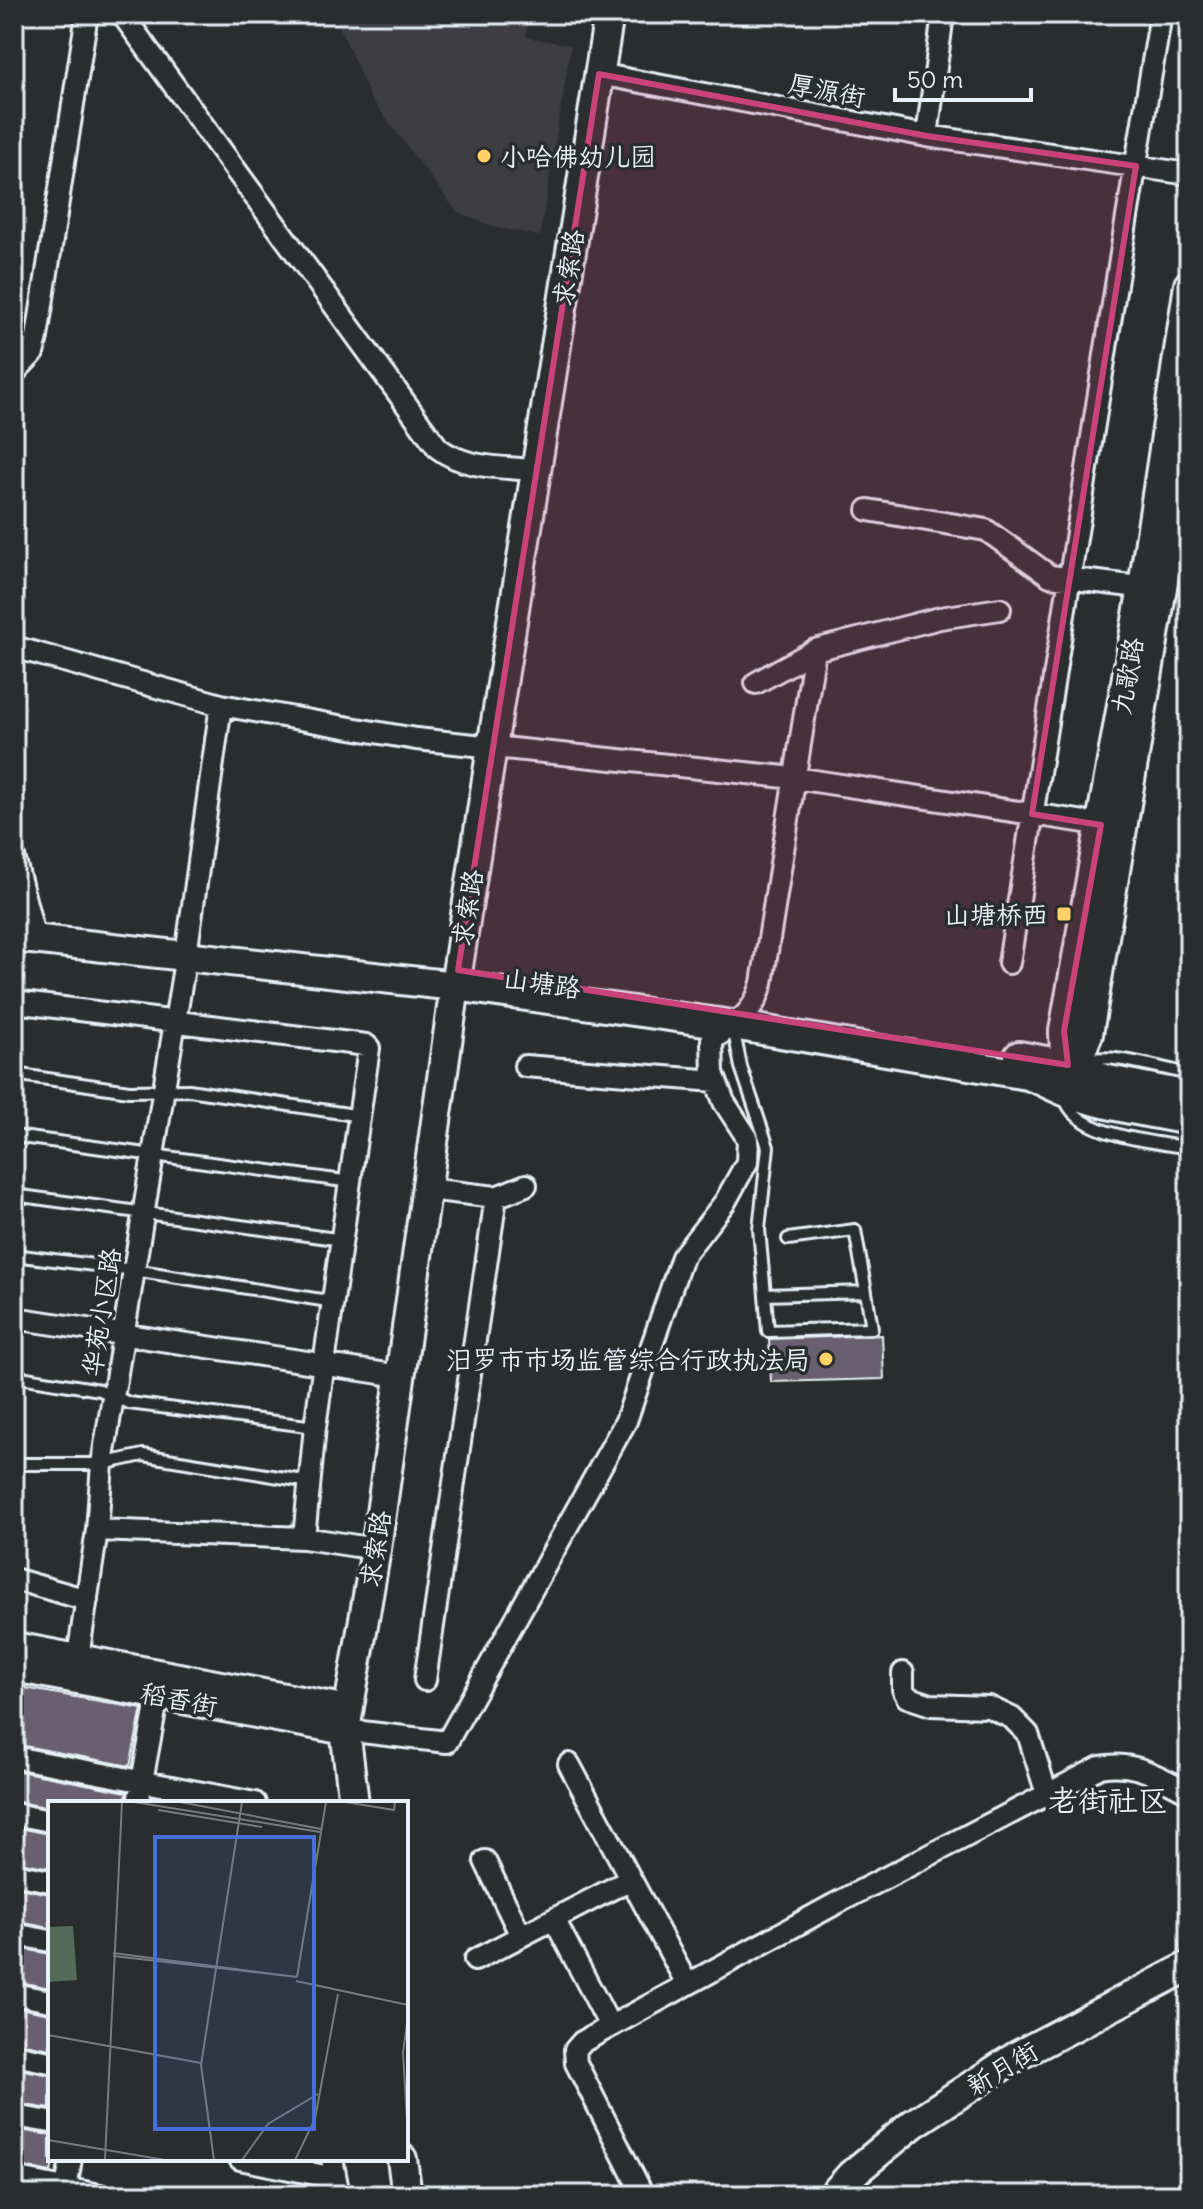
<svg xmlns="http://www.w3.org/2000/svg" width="1203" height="2209" font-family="Delius,'LXGW WenKai TC',sans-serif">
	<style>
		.built { fill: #3d3c42 }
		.building { fill: #685f70; stroke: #e8f1f8; stroke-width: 2 }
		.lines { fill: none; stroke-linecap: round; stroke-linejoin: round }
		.lane-casing { stroke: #e8f1f8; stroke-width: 16 }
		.street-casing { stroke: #e8f1f8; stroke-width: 26 }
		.secondary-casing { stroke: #e8f1f8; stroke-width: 34 }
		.lane { stroke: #2a2d2e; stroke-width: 10 }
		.street { stroke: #2a2d2e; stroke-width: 20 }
		.secondary { stroke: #2a2d2e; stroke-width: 28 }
		.marked { fill: #ca437a; fill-opacity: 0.2; stroke: #ca437a; stroke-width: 6; stroke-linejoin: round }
		.poi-dot { fill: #ffd166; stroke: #2a2d2e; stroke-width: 3 }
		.labels { text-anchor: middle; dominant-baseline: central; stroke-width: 7; stroke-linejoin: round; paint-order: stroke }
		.street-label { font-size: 26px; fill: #e8f1f8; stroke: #2a2d2e }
		.poi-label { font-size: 26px; fill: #e8f1f8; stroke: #2a2d2e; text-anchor: end }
		.quarter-label { font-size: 30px; fill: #e8f1f8; stroke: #2a2d2e }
		.inset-road { fill: none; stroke: #767b7f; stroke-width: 2 }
		.view { fill: #466fde; fill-opacity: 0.15; stroke: #466fde; stroke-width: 4 }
		.inset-edge { fill: none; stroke: #e8f1f8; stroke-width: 4 }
	</style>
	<rect width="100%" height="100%" fill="#2a2d2e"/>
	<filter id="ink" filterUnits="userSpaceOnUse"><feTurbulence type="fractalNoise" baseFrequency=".0125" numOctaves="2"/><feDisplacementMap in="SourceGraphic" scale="16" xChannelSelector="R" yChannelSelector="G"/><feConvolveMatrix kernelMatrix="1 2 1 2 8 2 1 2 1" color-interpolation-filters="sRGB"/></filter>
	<g filter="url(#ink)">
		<!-- built -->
		<path class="built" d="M334,14H528L526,37L571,45L540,236L497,228L457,212L371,99Z"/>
		<!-- building -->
		<path class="building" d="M882,1335L884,1379L771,1382L769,1339Z
			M14,1686L142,1709L130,1766L14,1744Z
			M14,1770L127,1792L125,1803H50V1808L14,1801Z
			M14,1827L50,1834V1868L14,1861Z
			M14,1887L50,1894V1928L14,1921Z
			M14,1947L50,1954V1988L14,1981Z
			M14,2007L50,2014V2049L14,2042Z
			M14,2068L50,2075V2109L14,2103Z
			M14,2129L50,2135V2159H54L51,2172L14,2165Z"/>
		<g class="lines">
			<!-- lane casing -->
			<g class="lane-casing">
				<path id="lane" d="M733,1027L741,1067L768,1147L759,1229L765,1295L866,1292L855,1230L788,1239
					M1081,1061C1111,1052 1158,1068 1189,1074
					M14,1074L129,1091L189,1090L361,1116
					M1065,1097C1073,1136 1156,1142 1189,1148
					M14,1136L351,1182
					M14,1195L343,1240
					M14,1255L134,1270L334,1302
					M765,1295L768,1331L872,1328L866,1292
					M14,1376L100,1390L129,1403L315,1427
					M14,1464H102L143,1455L310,1482"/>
			</g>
			<!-- street casing -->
			<g class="street-casing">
				<path id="street" d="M122,14L438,448C465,469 503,467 535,470
					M599,74L927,136L1189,174
					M927,136L943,14
					M14,373L33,353L37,337L87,14
					M868,510L986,530L1050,576L1155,589
					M14,647L221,705L339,726L416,739L795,778L1111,826
					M756,683L815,650L940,618L1000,609
					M14,857L35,939
					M1009,963L1122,247L1161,14
					M14,1002L366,1045L369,1048L315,1427L304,1538
					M525,1066L716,1081
					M427,1189L496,1197L526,1185
					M14,1318L400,1376
					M97,1530L304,1538L376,1549
					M14,1579L87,1600
					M76,1671L97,1530L102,1464L186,955L221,705
					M903,1673V1689L907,1697L931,1705L989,1707L1012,1718L1028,1734L1047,1794
					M425,1680L496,1197
					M345,1730L447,1742L626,1421L682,1257L725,1202L747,1162L748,1139L724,1102L713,1073L712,1040C738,1021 753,1016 762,983L815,650
					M14,1757L255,1803
					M569,1764L687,1984
					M138,1803L158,1695
					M14,1814L50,1821
					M485,1861L521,1936
					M14,1874L50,1881
					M554,1919L610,2026
					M14,1934L50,1941
					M475,1960L629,1880
					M14,1994L50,2001
					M14,2055L50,2062
					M14,2116L50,2122
					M240,2159L335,2178
					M332,2159L339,2195
					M14,2178L100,2195
					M65,2195L71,2159
					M643,2195L576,2063L575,2050L582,2042L835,1904L1100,1767C1135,1760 1158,1777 1189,1792"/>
			</g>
			<!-- secondary casing -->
			<g class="secondary-casing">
				<path id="secondary" d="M14,937L455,986L733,1025L1027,1075C1041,1079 1053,1087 1067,1092C1106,1106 1148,1112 1189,1120
					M1019,1056L1068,1065L1108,1080L1189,1096
					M1068,1065L1081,1051L1088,1034L1189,424
					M1065,1082C1068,1064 1064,1049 1064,1031L1143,587L1189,285
					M14,1647L348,1710
					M14,1667L345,1730
					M354,1803L345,1730L376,1549L455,986L492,747L609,14
					M402,2159L407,2195
					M833,2195L851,2175L913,2124L1017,2056L1189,1966"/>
			</g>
			<!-- lane -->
			<use href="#lane" class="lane"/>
			<!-- street -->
			<use href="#street" class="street"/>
			<!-- secondary -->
			<use href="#secondary" class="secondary"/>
		</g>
	</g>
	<!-- marked area -->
	<path class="marked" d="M599,74L927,136L1136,166L1032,814L1101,825L1064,1031L1068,1065L458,970Z"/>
	<!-- markers -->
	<g class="poi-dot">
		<circle cx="484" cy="156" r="8"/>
		<rect x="1056" y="906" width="16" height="16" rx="4"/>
		<circle cx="826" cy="1359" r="8"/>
	</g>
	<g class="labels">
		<!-- street labels -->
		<g class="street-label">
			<text transform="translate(827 90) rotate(11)">厚源街</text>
			<text transform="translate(568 268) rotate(-81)">求索路</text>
			<text transform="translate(1127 676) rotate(-80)">九歌路</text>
			<text transform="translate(467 908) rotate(-81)">求索路</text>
			<text transform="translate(542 983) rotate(8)">山塘路</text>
			<text transform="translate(101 1312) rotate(-81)">华苑小区路</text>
			<text transform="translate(375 1549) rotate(-81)">求索路</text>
			<text transform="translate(179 1699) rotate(11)">稻香街</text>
			<text transform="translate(1002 2068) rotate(-31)">新月街</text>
		</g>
		<!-- poi labels -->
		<g class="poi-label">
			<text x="500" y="156" text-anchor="start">小哈佛幼儿园</text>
			<text x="1048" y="914">山塘桥西</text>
			<text x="810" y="1359">汨罗市市场监管综合行政执法局</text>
		</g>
		<!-- quarter labels -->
		<g class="quarter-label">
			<text x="1108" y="1800">老街社区</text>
		</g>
	</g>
	<!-- overview -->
	<g transform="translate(48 1801)">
		<rect width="360" height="360" fill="#2a2d2e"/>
		<path d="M25,125L29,179L0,181V126Z" fill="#536c59"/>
		<path class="inset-road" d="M86,1L272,31M132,1L273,28M297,1L346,9L347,1M110,9L214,26M65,152L249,176L65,155M249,176L278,1M248,180L360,204M360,216L355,251L360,336M0,234L153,262M0,339L117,359M57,359L74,1M166,359L153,264L194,1M194,359L220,323L270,293M247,359L267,318L290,193"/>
		<path class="view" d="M107,36H266V328H107Z"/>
		<rect width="360" height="360" class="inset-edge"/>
	</g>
	<!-- margin -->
	<rect width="1203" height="2209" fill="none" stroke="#2a2d2e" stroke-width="48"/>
	<rect x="24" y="24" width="1155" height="2161" fill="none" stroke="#e8f1f8" stroke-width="3" filter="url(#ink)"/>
	<!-- scale -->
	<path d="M895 88v12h136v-12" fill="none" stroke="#e8f1f8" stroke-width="4"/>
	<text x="907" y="88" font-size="24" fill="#e8f1f8" stroke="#2a2d2e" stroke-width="6" paint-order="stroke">50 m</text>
</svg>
